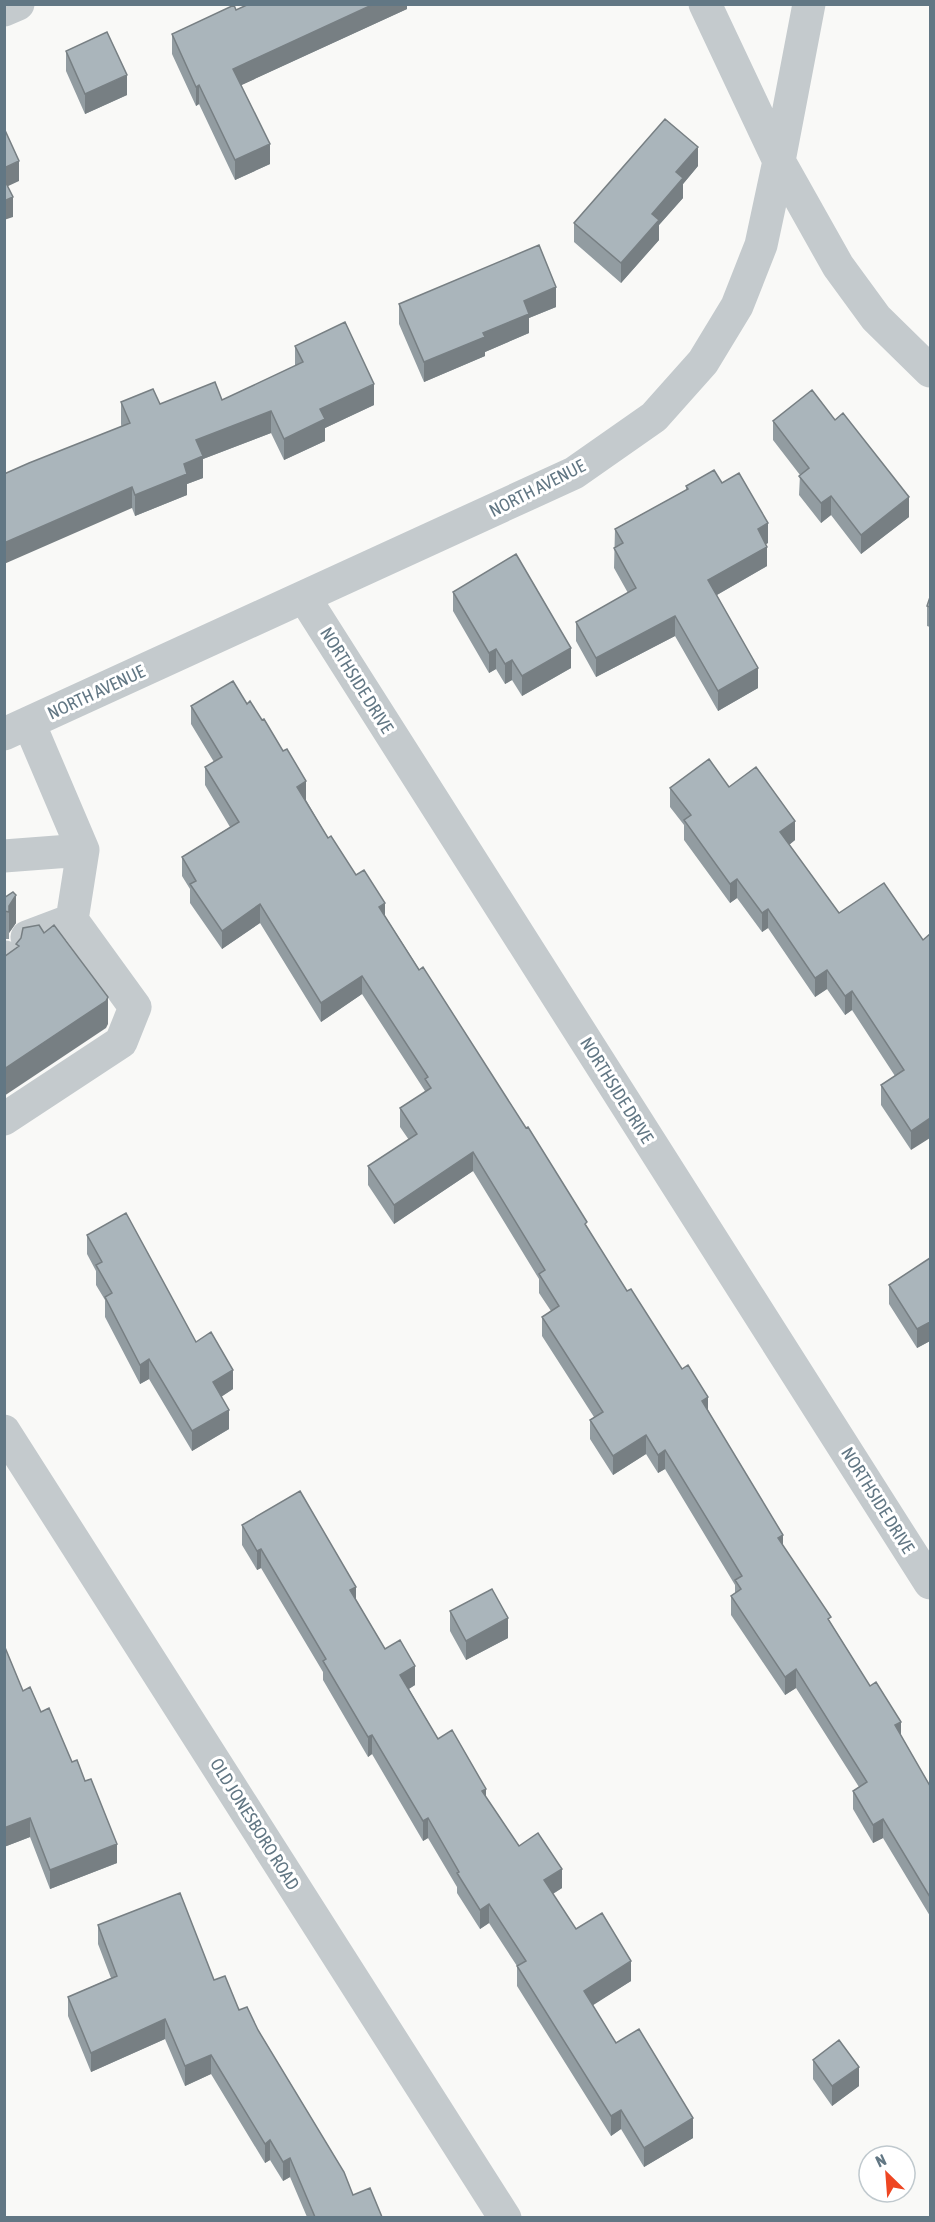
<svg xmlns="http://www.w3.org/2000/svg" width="935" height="2222" font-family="'Asap Condensed',sans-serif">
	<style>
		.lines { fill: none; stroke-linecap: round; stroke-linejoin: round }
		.minor { stroke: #c4cacd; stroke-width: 33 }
		.wall { fill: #929ca1 }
		.shaded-wall { fill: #777f83 }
		.building { fill: #aab5bb; stroke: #777f83; stroke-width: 1.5 }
		.labels { text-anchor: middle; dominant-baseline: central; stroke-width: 6; stroke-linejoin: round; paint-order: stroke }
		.street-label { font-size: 18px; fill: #627784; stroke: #fff }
	</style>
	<rect width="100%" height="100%" fill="#f9f9f7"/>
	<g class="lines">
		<!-- minor -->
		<path class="minor" d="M705,4L779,161L838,266L876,318L930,371
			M4,10L18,4
			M304,597L930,1583
			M29,723L83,850L72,920
			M4,734L574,473L654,417L703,362L737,306L761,245L779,161L809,4
			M4,856L83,850
			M4,957H5
			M4,1119L121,1042L135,1007L72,920L27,937
			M4,1431L505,2218"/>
	</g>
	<!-- wall -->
	<path class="wall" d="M407,6V9L241,85L270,164L235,180L199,104L196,106L172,54V34L236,10Z
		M66,51L127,95L85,114L66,71Z
		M698,166L683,184V198L659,225V240L621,283L574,242V223Z
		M399,304L556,307L529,318V333L485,352V356L424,382L399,324Z
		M295,346L374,405L325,428V441L284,460L271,433L203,459V478L187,484V495L135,516L132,508L121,424V402L160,404L222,400L295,366Z
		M773,421L909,517L861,554L831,515L821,523L799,495L800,475L773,440Z
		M722,483L768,543L766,544L767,566L717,595L758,688L718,711L675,636L596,677L576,641V622L628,593L614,568L615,529L686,490V486Z
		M453,592L571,668L522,696L512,680L505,684L496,669L489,673L453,611Z
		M930,597V627L927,626V606Z
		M191,706L306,800L328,838L385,916L587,1229L627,1291L708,1410L783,1546L901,1736L930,1786V1916L883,1838L873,1843L853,1809V1791L859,1787L796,1688L785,1695L731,1615V1596L735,1593V1585L665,1469L658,1473L646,1454L613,1475L590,1439V1420L594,1417L542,1336V1317L551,1311L539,1293V1279L473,1171L394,1224L368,1185V1166L409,1140L400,1127V1108L425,1092V1091L362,994L321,1022L260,923L222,949L190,903V889L182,876V857L230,827L205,785V767L214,762L191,724Z
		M729,787L795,840L789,845L839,913L923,940L911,1150L881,1105V1085L895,1076L852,1010L845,1015L827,989L815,997L768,928L762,932L737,898L730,903L684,840V825L670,807V788Z
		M4,898L16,923L9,933V939H4Z
		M87,1235L196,1342L233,1389L221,1397L229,1429L192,1451L149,1379L140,1384L105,1317V1300L96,1285V1271L87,1254Z
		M930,1258V1342V1341L917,1348L889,1304V1285Z
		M242,1525L356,1600L385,1649L415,1685L409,1689L438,1739L486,1797L519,1846L562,1888L553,1894L576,1929L631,1981L592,2005L616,2043L693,2138L644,2167L621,2129L611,2136L517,1986V1966L489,1923L480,1929L457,1893V1887L428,1838L423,1841L372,1754L368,1757L323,1680V1672L261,1568L257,1570L242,1545Z
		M450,1611L508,1638L466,1660L450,1631Z
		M4,1645L23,1691L41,1712L72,1762L117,1863L50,1889L30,1837L4,1847Z
		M98,1925L214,1980L258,2030L353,2195L382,2217H307L290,2177L283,2181L270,2160L265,2163L211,2074L185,2086L165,2039L91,2072L68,2016V1997L111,1978L98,1944Z
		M813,2060L859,2086L832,2106L813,2079Z"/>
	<!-- shaded-wall -->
	<path class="shaded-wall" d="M374,4H409L407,6V9L233,89V69Z
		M127,75V95L85,114V94Z
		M199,85V104L196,106V87Z
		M270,144V164L235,180V160Z
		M698,147V166L683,184V198L659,225V240L621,283V263L652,214L676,172Z
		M19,161V181L4,188V168Z
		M13,197V217L4,220V201Z
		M556,287V307L529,318V333L485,352V356L424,382V362L483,333L524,301Z
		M374,384V405L325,428V441L284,460V439L320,409Z
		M271,411V433L203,459V478L187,484V495L135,516V495L184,464L196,440Z
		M132,487V508L4,564V543Z
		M831,496V515L821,523V503Z
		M909,497V517L861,554V535Z
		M768,523V543L758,548V529Z
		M767,547V566L708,600V580Z
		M675,616V636L596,677V658Z
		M571,648V668L522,696V676Z
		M496,649V669L489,673V653Z
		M512,660V680L505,684V664Z
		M758,668V688L718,711V691Z
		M306,781V800L297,806V787Z
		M795,821V840L780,852V832Z
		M737,879V898L730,903V884Z
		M16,895V923L9,933V906Z
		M385,903V922L379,907Z
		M260,904V923L222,949V931Z
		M768,909V928L762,932V913Z
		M827,970V989L815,997V978Z
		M362,976V994L321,1022V1003Z
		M852,991V1010L845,1015V996Z
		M108,997V1024L106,1028L4,1096V1069Z
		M930,1118V1138L911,1150V1131Z
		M473,1152V1171L394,1224V1205Z
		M930,1322V1341L917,1348V1329Z
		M149,1359V1379L140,1384V1365Z
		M233,1370V1389L213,1402V1382Z
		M708,1397V1416L702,1401Z
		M229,1410V1429L192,1451V1431Z
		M646,1435V1454L613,1475V1456Z
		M665,1450V1469L658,1473V1455Z
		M783,1535V1554L778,1538Z
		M261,1549V1568L257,1570V1551Z
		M356,1587V1606L350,1590Z
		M508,1618V1638L466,1660V1641Z
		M415,1666V1685L400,1694V1675Z
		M796,1669V1688L785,1695V1677Z
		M901,1722V1741L895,1725Z
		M372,1735V1754L368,1757V1737Z
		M486,1789V1808L482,1791Z
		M30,1818V1837L4,1847V1828Z
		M428,1818V1838L423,1841V1821Z
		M883,1819V1838L873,1843V1825Z
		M117,1844V1863L50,1889V1870Z
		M562,1869V1888L544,1899V1880Z
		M489,1904V1923L480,1929V1910Z
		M631,1961V1981L584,2011V1991Z
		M165,2019V2039L91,2072V2053Z
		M211,2055V2074L185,2086V2066Z
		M859,2067V2086L832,2106V2086Z
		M621,2110V2129L611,2136V2116Z
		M693,2118V2138L644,2167V2148Z
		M270,2140V2160L265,2163V2144Z
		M290,2158V2177L283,2181V2162Z"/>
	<!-- building -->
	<path class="building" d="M249,4H374L233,69L270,144L235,160L199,85L196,87L172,34L234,5L236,10Z
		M107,32L127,75L85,94L66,51Z
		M665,119L698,147L676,172L683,178L652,214L659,220L621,263L574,223Z
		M4,128L19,161L4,168Z
		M4,179L13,197L4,201Z
		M539,245L556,287L524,301L529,314L483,333L485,337L424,362L399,304Z
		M345,322L374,384L320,409L325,419L284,439L271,411L196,440L203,456L184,464L187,474L135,495L132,487L4,543V474L29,463L130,423L121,402L153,389L160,404L215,382L222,400L303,362L295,346Z
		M812,390L835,420L843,413L909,497L861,535L831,496L821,503L799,476L809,468L773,421Z
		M714,470L722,483L739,473L768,523L758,529L767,547L708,580L758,668L718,691L675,616L596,658L576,622L636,588L614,548L623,543L615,529L688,489L686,486Z
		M516,554L571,648L522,676L512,660L505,664L496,649L489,653L453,592Z
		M930,597V607L927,606Z
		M233,681L247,704L250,701L262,720L264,719L283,751L287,749L306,781L297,787L328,838L331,836L356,875L364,870L385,903L379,907L419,970L423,967L526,1128L528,1127L587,1222L585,1224L627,1291L631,1289L682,1369L688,1365L708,1397L702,1401L783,1535L778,1538L831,1617L828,1619L870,1686L876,1682L901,1722L895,1725L930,1786V1897L883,1819L873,1825L853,1791L867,1782L796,1669L785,1677L731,1596L741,1589L735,1580L742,1576L665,1450L658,1455L646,1435L613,1456L590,1420L603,1412L542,1317L559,1306L539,1274L545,1270L473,1152L394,1205L368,1166L417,1134L400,1108L431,1088L425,1079L428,1077L362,976L321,1003L260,904L222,931L190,884L196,881L182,857L239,822L205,767L222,757L191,706Z
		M709,759L729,787L756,767L795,821L780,832L839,913L884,883L923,940L930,934V1118L911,1131L881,1085L904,1070L852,991L845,996L827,970L815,978L768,909L762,913L737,879L730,884L684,820L691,815L670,788Z
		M13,892L16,895L9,906V912L4,911V898Z
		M39,925L44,933L54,925L108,997L106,1001L4,1069V957L19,946L16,944L21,938L23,928Z
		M126,1213L196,1342L211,1332L233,1370L213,1382L229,1410L192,1431L149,1359L140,1365L105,1297L112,1293L96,1265L102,1262L87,1235Z
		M930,1258V1323V1322L917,1329L889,1285Z
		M300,1491L356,1587L350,1590L385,1649L400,1640L415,1666L400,1675L438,1739L452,1730L486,1789L482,1791L519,1846L538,1833L562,1869L544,1880L576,1929L602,1913L631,1961L584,1991L616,2043L639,2029L693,2118L644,2148L621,2110L611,2116L517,1966L526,1961L489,1904L480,1910L457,1873L459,1872L428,1818L423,1821L372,1735L368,1737L323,1661L326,1659L261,1549L257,1551L242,1525Z
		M492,1589L508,1618L466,1641L450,1611Z
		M4,1645L23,1691L30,1687L41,1712L49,1708L72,1762L77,1760L85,1781L91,1779L117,1844L50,1870L30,1818L4,1828Z
		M180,1893L214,1980L225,1976L239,2010L247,2007L258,2030L344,2172L353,2195L370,2188L382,2217H315L290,2158L283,2162L270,2140L265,2144L211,2055L185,2066L165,2019L91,2053L68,1997L117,1976L98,1925Z
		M839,2040L859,2067L832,2086L813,2060Z"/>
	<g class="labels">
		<!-- street labels -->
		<g class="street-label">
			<text transform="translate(537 488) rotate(-27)">NORTH AVENUE</text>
			<text transform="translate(357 680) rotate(58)">NORTHSIDE DRIVE</text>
			<text transform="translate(96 692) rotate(-25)">NORTH AVENUE</text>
			<text transform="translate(617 1090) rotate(58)">NORTHSIDE DRIVE</text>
			<text transform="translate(878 1500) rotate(58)">NORTHSIDE DRIVE</text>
			<text transform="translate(255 1824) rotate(58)">OLD JONESBORO ROAD</text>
		</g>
	</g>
	<!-- border -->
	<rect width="935" height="2222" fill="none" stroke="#627784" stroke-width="12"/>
	<!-- north arrow -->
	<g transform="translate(887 2174) rotate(335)"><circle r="28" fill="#ffffff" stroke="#c0c9ce" stroke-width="1.5"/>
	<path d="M0-4.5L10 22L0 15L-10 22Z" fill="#ee4622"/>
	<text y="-9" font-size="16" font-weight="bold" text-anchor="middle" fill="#627784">N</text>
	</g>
</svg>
